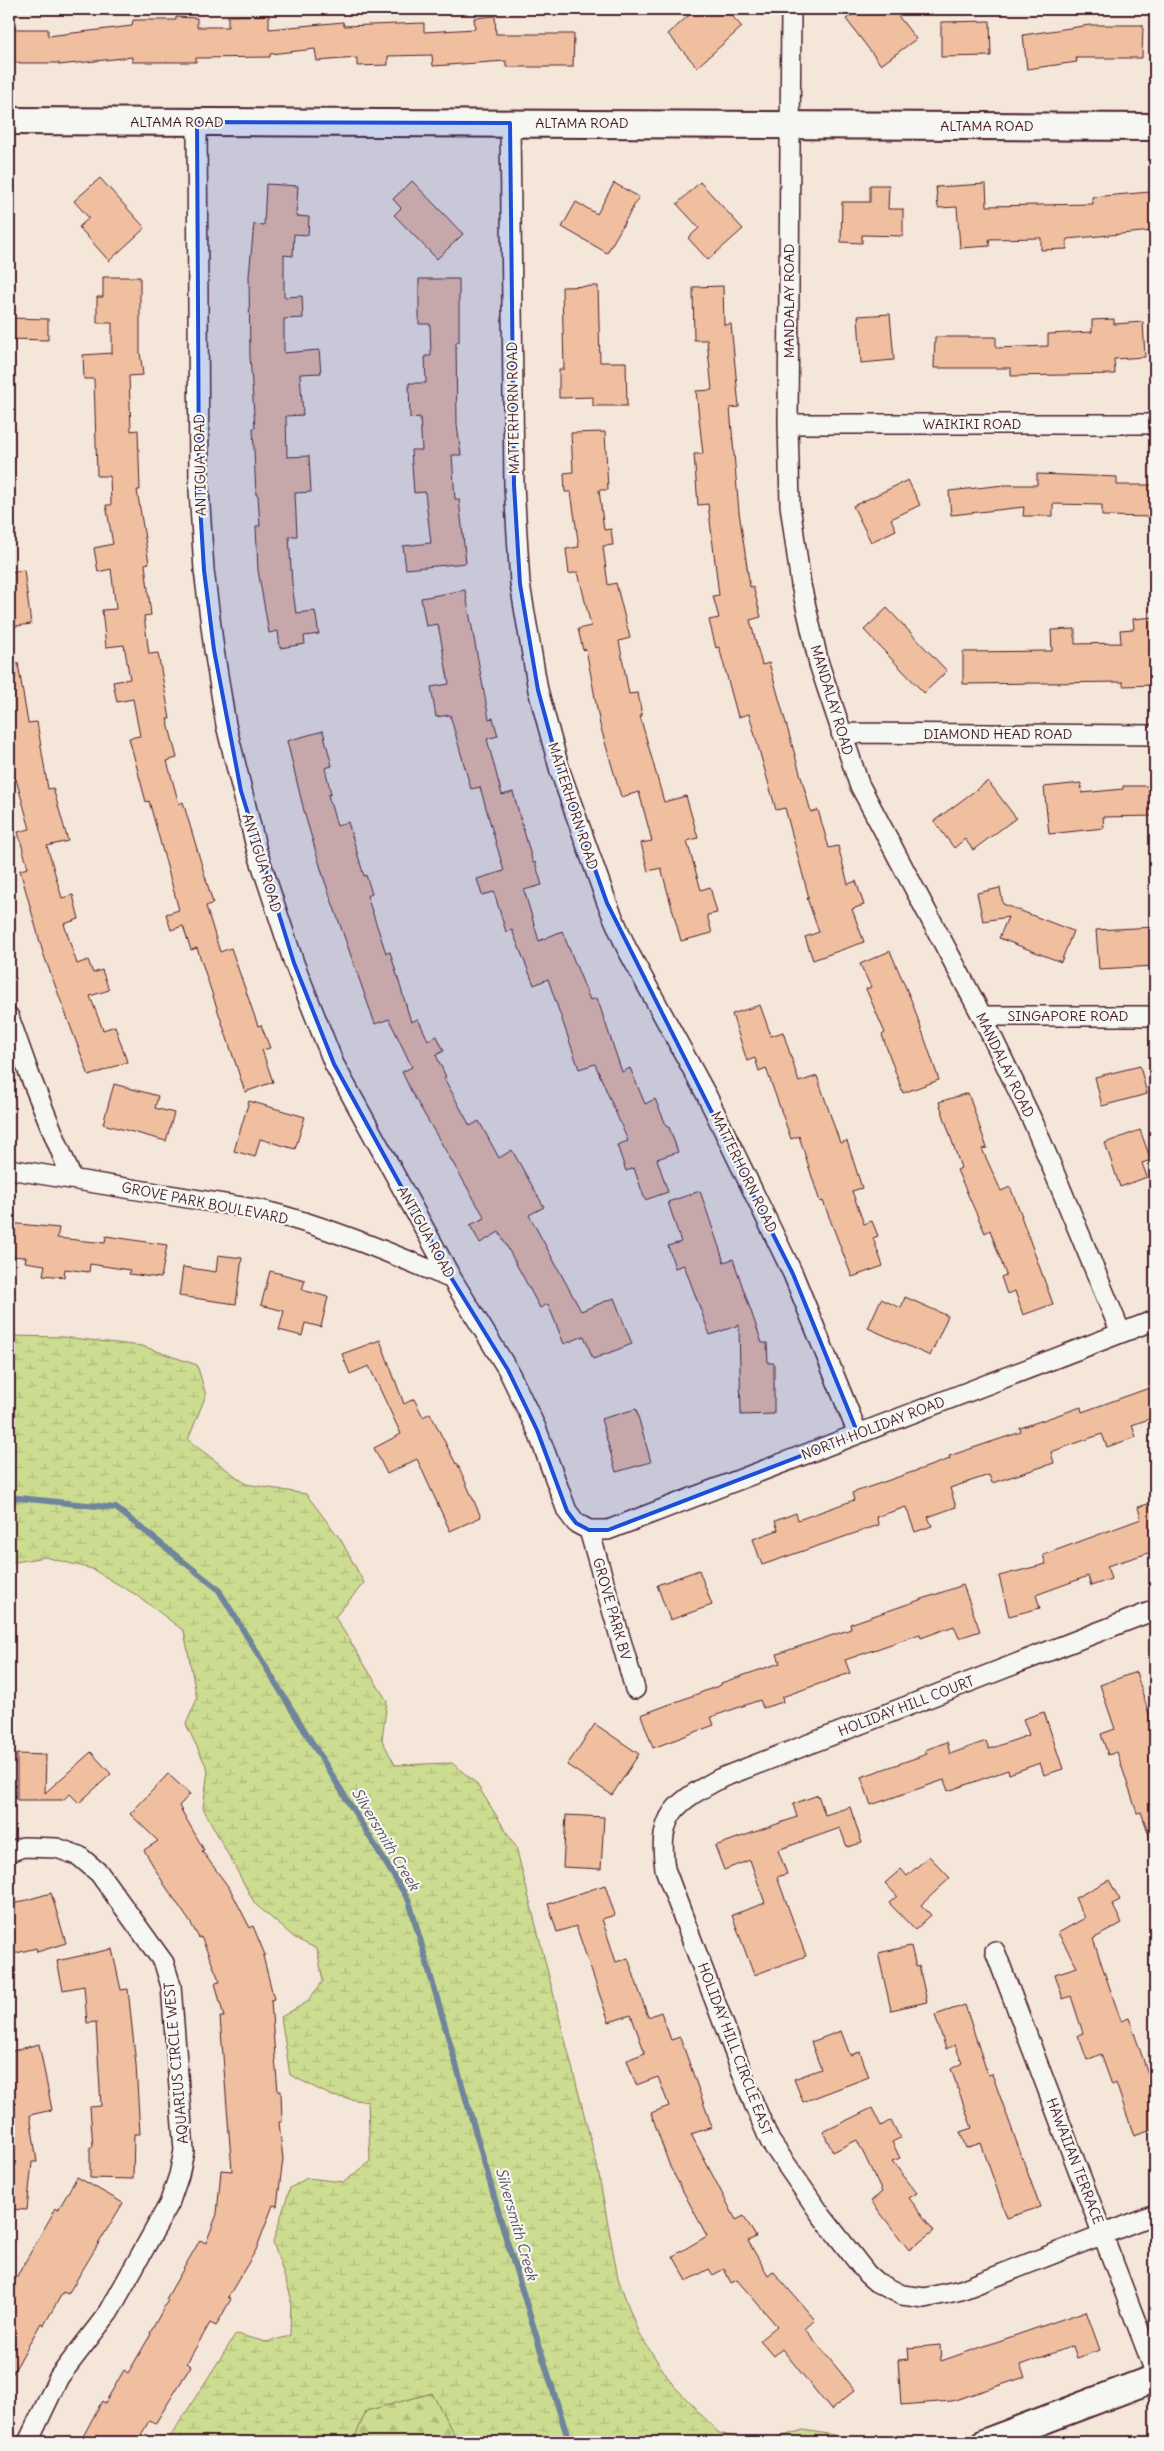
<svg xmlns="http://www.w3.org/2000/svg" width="1164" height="2451" font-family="Delius,sans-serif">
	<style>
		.forest { fill: url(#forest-firs); stroke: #8b7e5e }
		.wetland { fill: url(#wetland-marsh); stroke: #8b7e5e }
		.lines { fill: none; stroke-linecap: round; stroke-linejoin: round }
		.stream { stroke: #6f849c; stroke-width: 6 }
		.building { fill: #f0bfa0; stroke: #4a1f2b }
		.street-casing { stroke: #4a1f2b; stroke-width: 22 }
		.secondary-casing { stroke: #4a1f2b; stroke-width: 30 }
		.street { stroke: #f6f6f2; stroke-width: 19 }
		.secondary { stroke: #f6f6f2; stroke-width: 26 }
		.marked { fill: #1d4ed8; fill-opacity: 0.2; stroke: #1d4ed8; stroke-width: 4; stroke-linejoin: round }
		.labels { text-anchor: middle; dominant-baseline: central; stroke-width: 4.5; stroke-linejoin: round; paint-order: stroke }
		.street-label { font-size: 14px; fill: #4a1f2b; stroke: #f6f6f2 }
		.water-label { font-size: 15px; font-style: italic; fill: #5c5263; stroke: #f6f6f2 }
	</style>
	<defs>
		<pattern id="forest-firs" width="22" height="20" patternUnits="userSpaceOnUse" patternTransform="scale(1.25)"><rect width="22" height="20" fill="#ccdc90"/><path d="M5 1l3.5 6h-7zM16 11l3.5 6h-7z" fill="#b1bc7c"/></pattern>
		<pattern id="wetland-marsh" width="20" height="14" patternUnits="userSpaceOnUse" patternTransform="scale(1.25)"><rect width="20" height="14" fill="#ccdc90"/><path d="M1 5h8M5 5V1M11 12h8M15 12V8" fill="none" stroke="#b1bc7c"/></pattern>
	</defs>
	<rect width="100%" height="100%" fill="#f4e6d9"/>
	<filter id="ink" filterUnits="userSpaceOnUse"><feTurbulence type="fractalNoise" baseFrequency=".02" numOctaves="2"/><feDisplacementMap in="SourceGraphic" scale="10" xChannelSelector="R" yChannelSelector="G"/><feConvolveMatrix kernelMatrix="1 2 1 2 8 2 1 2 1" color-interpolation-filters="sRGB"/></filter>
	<g filter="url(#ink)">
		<!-- forest -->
		<path class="forest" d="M432,2393L458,2442H353L366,2411Z"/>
		<!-- wetland -->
		<path class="wetland" d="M9,1336L63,1337L142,1346L197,1365L206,1395L188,1440L246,1484L306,1494L341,1540L364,1583L335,1617L387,1701L382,1740L395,1765L452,1763L476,1783L516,1847L597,2165L618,2278L638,2332L673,2385L719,2433L752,2442H458L432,2393L366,2411L353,2442H167L236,2334L266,2342L290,2336L291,2297L273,2242L290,2188L307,2178L344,2182L370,2162L368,2102L332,2096L290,2075L281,2017L307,2002L323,1981L317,1949L295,1938L255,1904L203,1808L208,1770L186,1724L197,1699L184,1631L138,1596L92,1569L45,1557L9,1563Z
			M803,2430L834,2435L843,2442H763Z"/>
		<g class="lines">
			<!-- stream -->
			<path class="stream" d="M9,1497L116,1508L218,1589L409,1901L506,2238L569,2442"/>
		</g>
		<!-- building -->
		<path class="building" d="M696,9H726L742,27L697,67L668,34Z
			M860,9H893L916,39L881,65L846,19Z
			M269,15V29L343,22L344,26L424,23V32L475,29L474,18L495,16L496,34H574L573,67H506V61L433,66L432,55L388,56V65L357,66V58L317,61L315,49L270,54V57L196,58V62H132V57L59,65V63H9V29H48V36L132,26L133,20H176V17L197,18V27H228V16Z
			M990,21L991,56L941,57V22Z
			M1090,25H1143L1142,58H1076L1077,62L1027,69L1023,35Z
			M100,178L145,228L109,261L79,227L89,218L74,201Z
			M412,181L463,234L437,259L394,215L401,208L393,199Z
			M700,182L743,229L708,260L688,238L699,228L677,204Z
			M614,183L639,197L607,253L562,227L576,202L597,214Z
			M266,184L298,186L296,216L309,217L308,235L294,234L293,256L284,255V297L302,296L303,318L284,319V353L319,350L321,373L300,374L303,415L286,416L287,457L309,456L311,492L295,493L297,536H289L292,584L296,613L315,611L319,634L304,636L305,644L280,648L278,631L269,633L258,570L256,526H260L258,495H256L253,428H255L250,356L249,276L254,224L264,225Z
			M986,184L987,206L1093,204L1092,197L1150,192L1153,231L1067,239V249L1041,250V238L989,239L990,246L960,248L957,207L938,208L936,187Z
			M870,185H889L888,209H903V236L862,235V243L841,242L842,202H870Z
			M103,277H140V352L143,375L129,376L131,431L138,430L140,490H137L149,563L145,564L151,615L144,616L149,654L158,653L170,719H167L177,758L167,761L179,804L183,802L213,903L206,906L220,952L231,948L258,1026L261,1025L270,1048L262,1050L273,1082L245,1092L197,948L191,950L183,926L171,930L166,914L179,910L149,801L146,802L129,738L140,736L133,699L117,702L113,682L130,679L124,645L106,647L102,610L116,609L111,569L98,572L94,548L113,544L106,505H111L110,476H97L94,379H84L83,355L112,353V323H97V297H103Z
			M419,279H459V342H456L457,425L461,455H452L455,499H459L466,563L406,569L403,546L431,543L425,492L414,493L411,450H422L420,417L410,418L409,383H426L425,356H431L430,324H419Z
			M598,286L600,362H626L627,406H593V397L559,398V369H564L562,287Z
			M723,286L724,325L731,324L739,407L730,408L739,512L750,587L753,586L761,617L750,620L762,665L769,663L811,812L818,810L829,848L838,846L848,884L856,881L864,905L852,909L864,942L813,960L805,937L819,932L807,898H809L785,808L776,810L749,714L738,717L719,647L716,648L709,620L719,618L713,596L719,595L708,504L698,505L694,454H703L696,391L712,390L707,340H694L693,287Z
			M890,314L894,360L861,363L858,316Z
			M9,318L48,319V340L9,339Z
			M1114,319V324L1143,322L1145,357L1114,359L1115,374L1011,376V368H934L935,337H996V348L1048,346V334L1092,332V320Z
			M605,432L608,490H599L604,530L611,529L613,545L603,546L608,585L616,583L630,638L619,641L629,694L638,693L642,716H640L664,802L686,796L698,838L687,841L701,890L710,887L717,913L707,915L712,933L681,941L661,868L648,871L641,843L652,841L639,792L621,797L600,725L586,649L583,650L578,629L591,626L578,572L569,574L566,549L579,547L571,492H565L564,473L573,472L571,433Z
			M1037,474L1117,477V485H1154V517L1102,516V505L1053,504V516H1023L1024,507L951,515L949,491L1004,485H1037Z
			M908,480L920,505L891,519L896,530L871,542L853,506Z
			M24,570L31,624L9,627V572Z
			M465,590L489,719L493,718L498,736L487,739L502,795L513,792L533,863L535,862L542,885L524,890L539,941L562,931L590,1000L597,998L622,1072L630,1068L645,1104L655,1099L667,1127H669L678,1152L657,1159L668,1192L645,1200L634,1168L626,1171L617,1145L628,1141L595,1064L579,1069L548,979L534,985L512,930L506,932L494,892L482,895L477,879L504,871L480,787L471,789L450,715L436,717L431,687L449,684L438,624L426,626L421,598Z
			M887,608L947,671L924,693L864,630Z
			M1155,617V685L1123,686V682L963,684V652L1052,651L1051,630L1075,629V644L1121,643L1120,630L1134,629L1133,619Z
			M18,663L28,723L37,722L48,789L53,788L68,841L47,846L62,898L73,895L79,919L64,924L77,964L88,960L93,973L102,970L109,990L90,996L103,1030L115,1026L127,1062L89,1076L43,953L20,870L28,868L18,832L30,829L16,779L9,780V664Z
			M323,731L332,766L325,768L331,794L328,795L337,826L348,822L364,876L366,875L372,894L367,896L386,953L390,952L411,1022L418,1019L428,1040L437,1036L444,1051L436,1055L446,1077L444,1078L470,1126L479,1121L499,1158L512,1150L544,1207L529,1215L581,1311L614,1298L632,1344L593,1359L584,1336L564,1344L548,1304L540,1308L499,1232L480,1243L470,1225L485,1218L412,1093L402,1072L412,1067L389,1019L375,1024L324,879L305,815L287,741Z
			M988,781L1016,818L973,850L965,839L954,848L934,821Z
			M1081,783L1082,793L1123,789V786H1155V816L1103,817L1104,828L1049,834L1044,787Z
			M1000,888L1003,904L1073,931L1061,962L999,938L1008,917L983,921L977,893Z
			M1155,927V966L1099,969L1096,930Z
			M890,951L912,1002L939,1080L903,1093L882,1035L885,1033L866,989L871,987L860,964Z
			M760,1005L771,1036L783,1032L799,1082L817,1076L840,1143L847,1141L862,1188L852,1191L864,1224L872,1221L878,1236L873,1238L883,1266L852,1277L823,1201L820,1202L799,1136L791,1139L766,1068L759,1071L755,1058L747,1061L732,1014Z
			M1140,1066L1147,1094L1102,1106L1095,1077Z
			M114,1084L158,1096L155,1108L174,1113L166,1141L103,1124Z
			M968,1093L987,1148L982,1149L1001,1191L1010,1187L1022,1216H1021L1053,1304L1023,1315L1015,1291L1007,1294L1001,1277L1006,1275L990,1230L985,1233L957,1170L961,1168L939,1102Z
			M249,1101L305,1117L295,1149L260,1139L255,1157L234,1151Z
			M1140,1130L1151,1160L1142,1163L1147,1177L1120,1187L1105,1143Z
			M700,1191L724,1262L733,1259L762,1343H767L768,1363H774V1414L741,1415L739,1325L710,1335L684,1265L675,1268L668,1246L681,1242L668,1202Z
			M9,1223L59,1228L57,1238L105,1243L106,1236L167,1245L161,1278L129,1274L130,1270L90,1264L89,1272L65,1269L64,1277L43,1275L45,1265L25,1262L26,1257L9,1256Z
			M218,1255L242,1258L236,1304L179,1296L183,1267L216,1272Z
			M270,1271L305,1280L302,1290L328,1297L321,1327L305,1323L302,1336L279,1330L284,1311L261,1305Z
			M905,1297L948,1316L930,1356L868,1328L881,1299L901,1308Z
			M380,1340L404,1404L414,1399L423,1417L430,1413L456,1464L457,1463L481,1517L450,1531L417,1459L387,1474L374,1448L401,1434L369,1366L350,1374L342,1354Z
			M1152,1387L1155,1397V1417L1132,1425L1136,1437L1107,1447L1102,1434L1051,1452L1054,1463L992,1483L989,1475L950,1488L956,1507L928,1517L932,1526L915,1532L906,1507L876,1517L879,1525L762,1565L753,1539L778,1530L775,1521L796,1513L798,1520L854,1500L852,1493L950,1459L949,1456L1021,1432L1020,1428L1081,1407L1082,1412Z
			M636,1409L651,1462L616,1472L601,1419Z
			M1155,1502V1551L1107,1566L1111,1579L1091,1586L1088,1576L1036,1595L1040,1608L1009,1616L999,1576L1046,1564L1043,1555L1141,1519L1138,1507Z
			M699,1570L712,1605L670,1620L657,1585Z
			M963,1585L980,1631L959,1638L954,1626L921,1638L920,1634L845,1660L850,1673L782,1697L783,1702L763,1708L760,1700L711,1717L714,1725L653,1748L641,1715L721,1685V1683L780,1663L777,1654L851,1629L850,1624Z
			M1136,1672L1155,1734V1846H1153L1141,1812L1137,1813L1117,1752L1108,1755L1101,1734L1115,1729L1100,1685Z
			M1044,1712L1063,1769L1044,1775L1040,1763L1009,1774L1008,1770L948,1791L944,1780L871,1805L861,1777L927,1754L925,1750L947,1742L950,1754L986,1741L989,1749L1029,1735L1023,1719Z
			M595,1724L639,1754L612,1795L567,1765Z
			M91,1752L111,1774L79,1803L70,1794L63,1800H17V1754L46,1755L45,1793Z
			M168,1774L190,1794L179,1806L204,1850L202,1851L230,1889L250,1928L253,1926L265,1955L263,1956L274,1999L271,2000L275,2058L278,2091H281L282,2122H279L283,2159L277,2206L273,2205L256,2250L228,2297L231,2299L216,2326L210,2323L187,2363L191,2366L155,2424L149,2421L137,2442H80L102,2401L105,2403L124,2370L128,2373L151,2334L150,2333L168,2300L166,2299L200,2240L206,2243L217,2214L221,2170L232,2171L220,2017H224L215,1983L220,1982L201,1937L199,1938L190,1922L164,1884L144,1850L158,1841L130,1814Z
			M818,1795L825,1815L850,1807L862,1843L847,1847L840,1828L778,1850L787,1874L777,1877L806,1956L754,1975L732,1915L765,1903L750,1860L724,1870L715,1846L797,1817L793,1804Z
			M566,1815L604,1817L601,1869L563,1867Z
			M929,1856L950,1878L921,1905L931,1915L915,1930L889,1903L897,1896L885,1883L901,1869L907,1876Z
			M1109,1880L1120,1900L1112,1904L1122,1923L1093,1939L1121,2021L1129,2018L1155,2094V2129L1134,2136L1116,2083L1112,2085L1101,2054L1087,2060L1078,2035L1083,2033L1071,1996L1063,1999L1055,1974L1077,1967L1058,1933L1085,1918L1075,1898Z
			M605,1885L615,1915L602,1919L616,1962L628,1958L648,2017L661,2012L671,2040L680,2037L712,2127L691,2134L736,2220L744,2216L756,2237L748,2241L768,2275L773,2271L815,2320L805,2329L855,2390L831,2410L782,2349L774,2356L760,2340L777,2326L737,2280L731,2283L724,2269L713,2275L709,2269L687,2281L673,2256L707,2236L670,2167L651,2113L669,2106L658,2077L636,2085L627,2060L645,2053L631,2015L609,2022L576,1926L557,1932L548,1904Z
			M51,1893L66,1943L37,1952L36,1948L9,1955V1905Z
			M911,1946L916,1967L919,1966L927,2002L891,2010L878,1953Z
			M112,1949L121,1990L128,1989L136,2065L140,2134H134L133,2179L90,2178V2147H93L90,2107L101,2106L96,2022L87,2023L84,1986L63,1990L57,1961Z
			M965,2005L988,2075L992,2074L1040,2207L1007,2218L981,2143L966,2148L960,2132L972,2128L951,2069L962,2063L955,2045L946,2049L935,2015Z
			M841,2031L850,2055L860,2052L869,2077L803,2102L794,2079L821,2069L811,2042Z
			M39,2044L52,2110L30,2115L37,2162H32L27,2210L9,2209V2052Z
			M872,2108L881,2126L891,2120L900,2138L892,2142L900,2158L892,2161L917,2193L909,2198L934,2231L909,2250L871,2201L882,2192L857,2140L833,2152L823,2132Z
			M77,2177L123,2203L68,2294L63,2292L44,2325L41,2323L9,2380V2290L56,2208L58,2210Z
			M1086,2311L1100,2350L1077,2358L1073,2346L1020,2365L1025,2377L952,2401L901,2405L898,2360L909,2359L908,2348L940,2345L941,2361Z"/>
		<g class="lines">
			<!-- street casing -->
			<g class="street-casing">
				<path id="street" d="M791,9L788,424L790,505L801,585L819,664L859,784L982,1016L1034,1124L1121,1333
					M197,122L199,489L204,570L214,650L226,725L257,851L294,963L334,1064L452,1279L508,1370L537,1430L567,1511L576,1523L589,1530H608L1155,1320
					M510,123L514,485L520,584L538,690L560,771L607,903L626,947L707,1096L793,1274L858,1434
					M788,424H1155
					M841,733L1155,735
					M982,1016H1155
					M9,1017L30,1076L72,1179
					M9,1169L261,1210C327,1226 390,1253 452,1279
					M589,1530L635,1689
					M1155,1610L721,1778C676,1802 657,1814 665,1869L754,2104L770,2141L821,2215L867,2274L876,2282L902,2295L925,2298L961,2290L1155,2214
					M9,1852L23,1847L57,1848L79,1856L99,1873L164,1963L171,1986L184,2151L179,2175L169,2204L109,2312L59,2377L28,2442
					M995,1951L1155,2372"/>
			</g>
			<!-- secondary casing -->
			<g class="secondary-casing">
				<path id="secondary" d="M9,121L1155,127
					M986,2442L1155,2378"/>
			</g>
			<!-- street -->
			<use href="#street" class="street"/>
			<!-- secondary -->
			<use href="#secondary" class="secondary"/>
		</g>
	</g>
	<!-- marked area -->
	<path class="marked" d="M197,122L510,123L514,485L520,584L538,690L560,771L607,903L793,1274L858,1434L608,1530H589L576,1523L567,1511L537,1430L508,1370L452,1279L334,1064L294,963L241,791L214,650L204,570L199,489Z"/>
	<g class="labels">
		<!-- street labels -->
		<g class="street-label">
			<text x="177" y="122">ALTAMA ROAD</text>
			<text x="582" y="123">ALTAMA ROAD</text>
			<text x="987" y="126">ALTAMA ROAD</text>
			<text transform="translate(789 301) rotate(-90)">MANDALAY ROAD</text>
			<text transform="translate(513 408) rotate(-91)">MATTERHORN ROAD</text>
			<text x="972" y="424">WAIKIKI ROAD</text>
			<text transform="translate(200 465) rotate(-91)">ANTIGUA ROAD</text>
			<text transform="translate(832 700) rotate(73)">MANDALAY ROAD</text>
			<text x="998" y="734">DIAMOND HEAD ROAD</text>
			<text transform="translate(573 806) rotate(72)">MATTERHORN ROAD</text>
			<text transform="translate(262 863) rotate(73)">ANTIGUA ROAD</text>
			<text x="1068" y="1016">SINGAPORE ROAD</text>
			<text transform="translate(1005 1065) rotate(64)">MANDALAY ROAD</text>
			<text transform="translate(744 1172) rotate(64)">MATTERHORN ROAD</text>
			<text transform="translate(205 1203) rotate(11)">GROVE PARK BOULEVARD</text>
			<text transform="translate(426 1232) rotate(61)">ANTIGUA ROAD</text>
			<text transform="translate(873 1428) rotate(-21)">NORTH HOLIDAY ROAD</text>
			<text transform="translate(612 1609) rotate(74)">GROVE PARK BV</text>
			<text transform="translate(906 1706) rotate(-21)">HOLIDAY HILL COURT</text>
			<text transform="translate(735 2049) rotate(69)">HOLIDAY HILL CIRCLE EAST</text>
			<text transform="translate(176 2063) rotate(-95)">AQUARIUS CIRCLE WEST</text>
			<text transform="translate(1075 2161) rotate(69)">HAWAIIAN TERRACE</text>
		</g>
		<!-- water labels -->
		<g class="water-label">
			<text transform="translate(386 1839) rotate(59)">Silversmith Creek</text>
			<text transform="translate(517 2224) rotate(74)">Silversmith Creek</text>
		</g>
	</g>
	<!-- margin -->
	<rect width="1164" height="2451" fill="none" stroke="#f6f6f2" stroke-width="30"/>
	<rect x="15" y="15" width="1134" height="2421" fill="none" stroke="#4a1f2b" stroke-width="2" filter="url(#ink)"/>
</svg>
